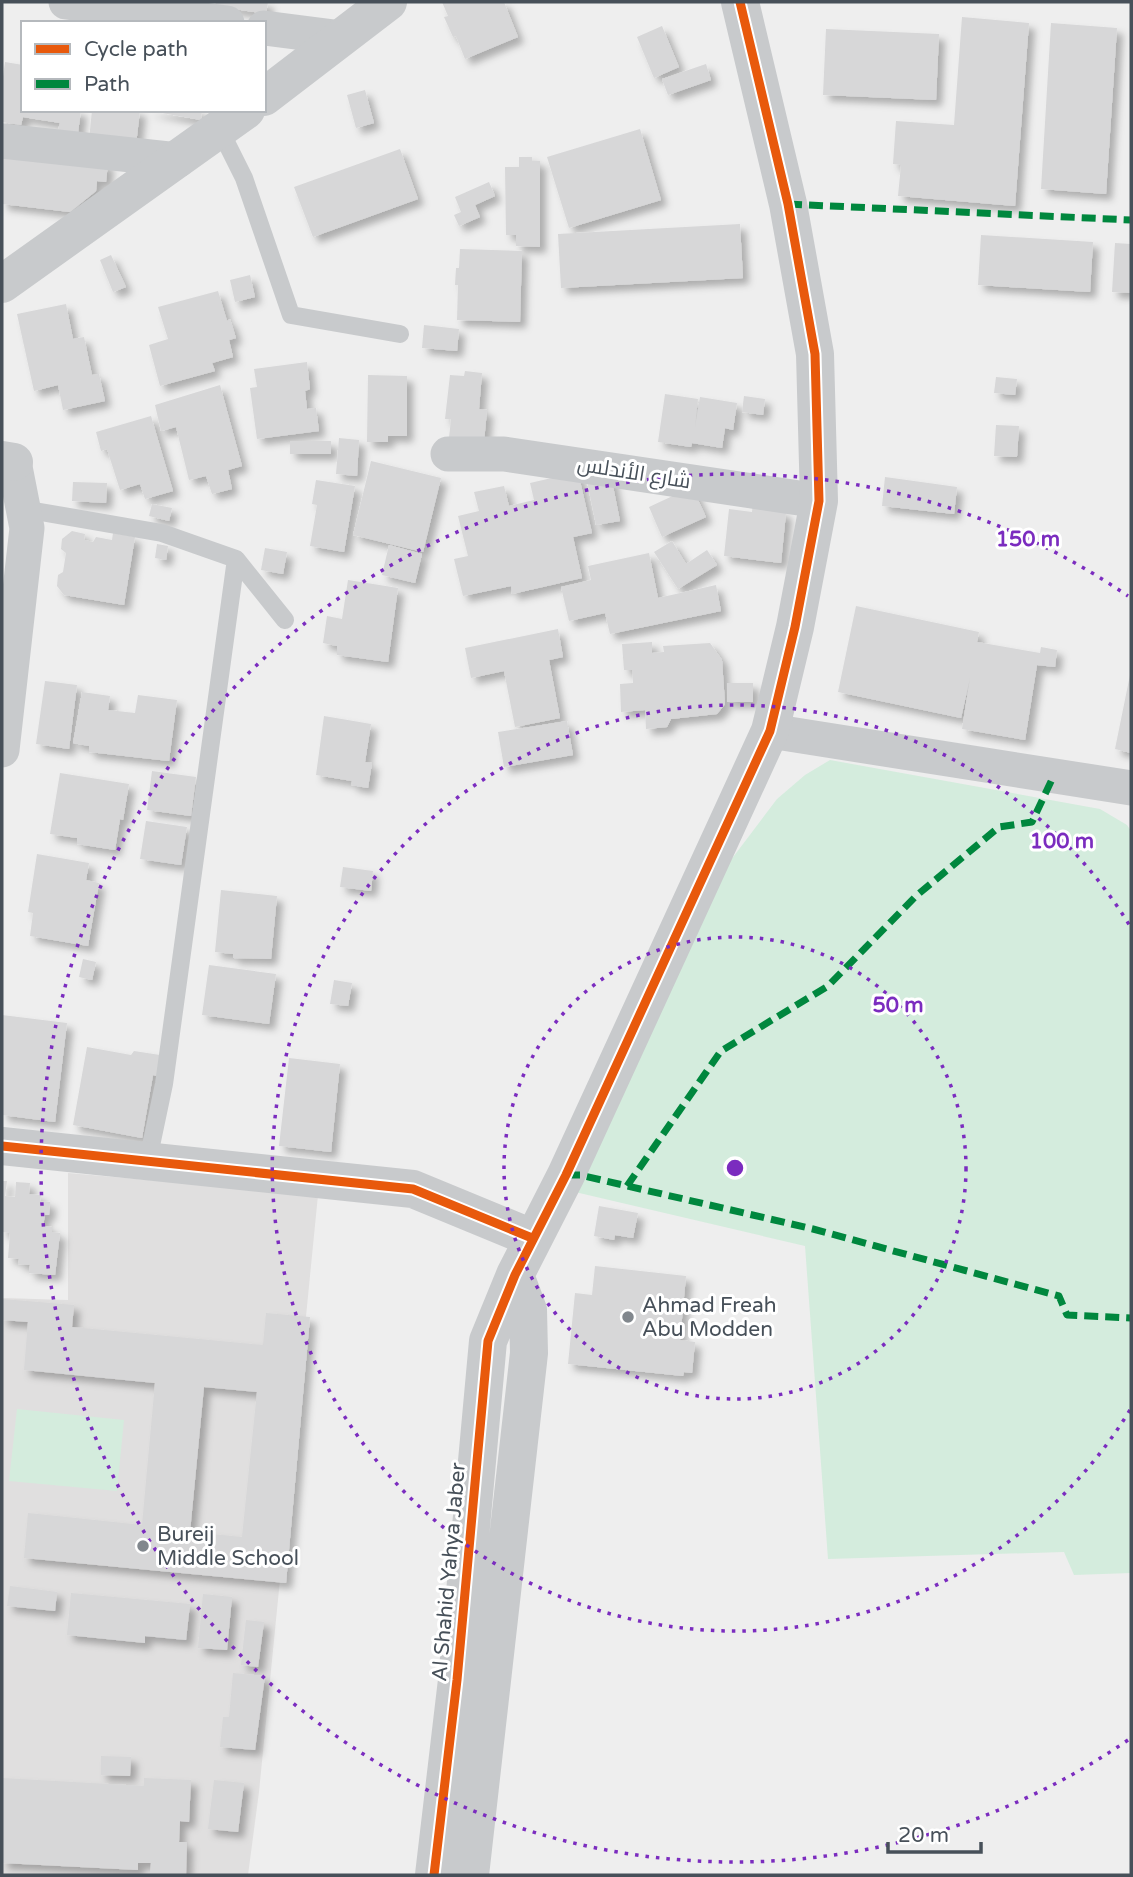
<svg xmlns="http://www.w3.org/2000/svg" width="1133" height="1877" font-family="'Varela Round',Cairo,sans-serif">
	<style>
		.education { fill: #e0dfdf }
		.green { fill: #d4ecdd }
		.building { fill: #d7d7d8; fill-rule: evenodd; filter: url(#shadow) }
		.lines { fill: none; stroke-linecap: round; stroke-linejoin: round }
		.service { stroke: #c8cacc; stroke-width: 18 }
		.minor { stroke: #c8cacc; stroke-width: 35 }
		.tertiary { stroke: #c8cacc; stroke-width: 38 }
		.quiet { stroke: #00873e; stroke-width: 7; stroke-dasharray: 14 7; stroke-linecap: butt }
		.cycleway-casing { stroke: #fff; stroke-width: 13 }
		.cycleway { stroke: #e8590c; stroke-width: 9 }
		.ring { fill: none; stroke: #7b2cbf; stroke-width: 3.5; stroke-dasharray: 3.5 7 }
		.poi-dot { fill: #81878d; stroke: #fff; stroke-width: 2.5 }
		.labels { text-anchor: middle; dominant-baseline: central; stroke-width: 6; stroke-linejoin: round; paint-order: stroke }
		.street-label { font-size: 21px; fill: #475059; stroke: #fff }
		.poi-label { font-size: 21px; fill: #475059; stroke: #fff; text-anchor: start }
		.centre { fill: #7b2cbf; stroke: #fff; stroke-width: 3.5 }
		.ring-label { font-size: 21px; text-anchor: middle; font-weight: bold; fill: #7b2cbf; stroke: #fff; stroke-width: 6; stroke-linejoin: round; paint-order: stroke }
	</style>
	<defs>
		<filter id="shadow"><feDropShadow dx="6" dy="6" stdDeviation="3.5" flood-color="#0004"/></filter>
	</defs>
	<rect width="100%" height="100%" fill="#eee"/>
	<!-- education -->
	<path class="education" d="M68,1173L318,1195L259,1792L248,1875H2V1298L68,1300Z"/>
	<!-- green -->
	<path class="green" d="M830,760L1100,809L1127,825L1131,831V1573L1074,1575L1064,1552L828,1559L805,1246L575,1192L715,881L777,799L805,775Z
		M17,1409L124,1420L117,1491L9,1481Z"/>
	<!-- building -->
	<path class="building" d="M216,2H268L266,14L215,6Z
		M442,2H504L518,37L465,59L456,36L453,37L444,17L448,16Z
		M962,17L1029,23L1015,206L898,196L901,165L893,164L896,121L954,125Z
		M1051,23L1117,28L1106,194L1041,189Z
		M662,26L679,67L654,78L637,37Z
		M826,29L939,34L936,100L823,95Z
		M5,62L23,65V110H81L78,133L58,130L60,123L23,117L21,125L2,122V84Z
		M706,64L711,80L668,95L662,79Z
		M365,90L374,123L356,128L347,95Z
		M92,110H140L136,145L89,140Z
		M145,110H202L201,120Z
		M640,129L661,200L569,228L547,157Z
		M400,149L418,199L313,237L294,187Z
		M2,150L108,163L106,182L97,181L96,191L70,212L2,204Z
		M519,157H532V161H540V247L516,246V235H506L505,167H519Z
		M489,182L495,196L475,205L480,217L459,226L454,215L461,212L455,197Z
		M740,224L743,278L561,288L558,234Z
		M981,235L1093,242L1090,292L978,285Z
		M1115,243L1131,244V293L1112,292Z
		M460,249L522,251L520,322L457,320L458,285H455L456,268H459Z
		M111,255L126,287L113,292L100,260Z
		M250,275L255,297L235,302L230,280Z
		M218,291L227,321L230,319L236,338L229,340L233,357L212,363L215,371L160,386L149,345L168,339L158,307Z
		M66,304L73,339L84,337L92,375L99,374L105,401L63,410L58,385L34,391L17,314Z
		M424,325L459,329L457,351L422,348Z
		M307,362L310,389L305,391L307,409L316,408L319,431L257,439L250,388L257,387L254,369Z
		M465,371L482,373L479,409L487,410L484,442L449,438L451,419H445L450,375L464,376Z
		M368,375L407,376V436H388V442H367Z
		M996,377L1017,379L1015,395L994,393Z
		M220,385L242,466L228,470L232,489L212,494L206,476L189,480L176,427L161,431L155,405Z
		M665,394L698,399L695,427L700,397L737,403L733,430L725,428L722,448L692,443L691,447L658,442Z
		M744,396L765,399L763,415L742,412Z
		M151,416L173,491L145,499L140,484L120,490L107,449L101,451L96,432Z
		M996,425L1019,426L1017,457L994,456Z
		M339,438L359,440L357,476L336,474Z
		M290,441H331V454H290Z
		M371,461L441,478L423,552L353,535Z
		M578,472L592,533L573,537L582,578L512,594L511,586L463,596L454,559L468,556L458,516L479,511L474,492L504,486L509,506L534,500L530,483Z
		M611,476L620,521L596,525L587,481Z
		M885,477L957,487L954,514L882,506Z
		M316,480L355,486L344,552L310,546L317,505L312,504Z
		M73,482L107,483L106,503L72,501Z
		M692,487L706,517L662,537L649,507Z
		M753,501L786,513L781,563L724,556L729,509L752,512Z
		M152,504L172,508L169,521L149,516Z
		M72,531L85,534L84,540L93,542L96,537L112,540L113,533L135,537L124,605L64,595L57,586L58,575L63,572L66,553L61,549L62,539Z
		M672,541L686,564L707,550L717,565L678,589L654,552Z
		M157,544L168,546L166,560L155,558Z
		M389,545L422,554L415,583L382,575Z
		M265,548L287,552L283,574L261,570Z
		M649,553L658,598L716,585L721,611L610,634L605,613L569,621L561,587L591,580L588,566Z
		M348,580L398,588L388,662L337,655V646L323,643L327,616L342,619Z
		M856,606L979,632L977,642L1040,653L1041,647L1057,650L1055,667L1037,665L1025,740L962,729L970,678L961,718L838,692Z
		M558,629L563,657L549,660L560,718L515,727L504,671L471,678L465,648Z
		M652,642V653L664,652L663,646L710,643L722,660L725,704L717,714L671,719L667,727L646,729L645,710L621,712L620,684L633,683L632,670H624L622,644Z
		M1130,675H1131V753L1115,749Z
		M45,681L77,685L69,749L36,744Z
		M727,683H753V702H727Z
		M82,692L110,696L108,710L135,713L138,695L177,700L169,761L89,752V746L73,743Z
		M324,716L371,724L365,762L372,763L368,788L351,785L352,781L316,775Z
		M567,721L573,755L504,767L498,732Z
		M152,771L196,777L191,816L147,810Z
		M60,773L129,784L123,820L120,819L115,850L77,844V838L50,834Z
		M146,821L187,827L181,865L140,859Z
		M37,854L89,863L86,880L99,883L88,946L30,936L33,913L28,912Z
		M343,867L373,871L371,891L340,887Z
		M221,890L277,896L271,959L233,958V954L215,952Z
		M83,959L96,962L92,980L79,977Z
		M209,965L276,974L269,1024L202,1015Z
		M334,980L352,983L348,1006L330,1004Z
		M2,1015L67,1023L55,1122L2,1115Z
		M87,1047L131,1055L134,1051L160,1055L157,1076L153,1075L142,1138L73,1125Z
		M289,1058L340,1064L331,1152L279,1146Z
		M2,1181H7L5,1196L15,1197L16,1182L30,1183L29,1194L41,1195L40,1201L50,1202L49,1215H45L43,1226L52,1227V1232L60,1233L55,1275L29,1273L30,1265L18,1264L19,1259L8,1258L10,1233L2,1232Z
		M599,1206L638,1213L633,1238L615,1235L614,1240L594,1236Z
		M595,1266L686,1276L680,1340L695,1342L692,1373L684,1372L683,1376L568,1364L575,1293L592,1295Z
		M2,1299L74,1305L72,1327L263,1345L266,1313L310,1317L286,1583L24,1558L28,1513L142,1525L155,1383L24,1370L28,1322L2,1320ZM204,1387L257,1392L242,1537L190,1532Z
		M10,1586L57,1592L55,1611L7,1606Z
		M71,1593L190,1604L186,1640L145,1636V1643L67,1635Z
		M203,1594L232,1597L227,1650L198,1648Z
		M246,1620L264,1622L258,1667L241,1665Z
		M233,1673L265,1676L255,1750L220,1747L223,1717H229Z
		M101,1756L131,1757L130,1776L101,1775Z
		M2,1778L144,1786V1778L191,1780L189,1822L180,1821L179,1842H187L186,1875H150L151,1863H138V1870L2,1863Z
		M214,1780L244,1783L238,1832L208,1829Z"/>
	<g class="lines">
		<!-- service -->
		<path class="service" d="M220,130L244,178L291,315L400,334
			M23,509L162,533L236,559L164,1084L148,1160
			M236,559L285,620"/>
		<!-- minor -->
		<path class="minor" d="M66,2L227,23
			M264,28L342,38
			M2,141L178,160
			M448,454H504L819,501
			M770,731L1131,788
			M2,750L27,528L14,462"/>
		<!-- tertiary -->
		<path class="tertiary" d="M264,97L388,2
			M2,284L246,110
			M2,460L14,462
			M2,1146L413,1189L532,1238
			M434,1875L457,1680L488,1341L515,1275L566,1175L770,731L795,627L819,501L815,354L788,204L740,2
			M470,1875L529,1353L528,1310L515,1275"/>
		<!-- quiet -->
		<path class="quiet" d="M788,204L1131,220
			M566,1175H580L813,1229L1059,1296L1067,1315L1131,1318
			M627,1186L721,1051L828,986L916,896L999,827L1032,822L1054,775"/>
		<!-- cycleway casing -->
		<g class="cycleway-casing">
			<path id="cycleway" d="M2,1146L413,1189L532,1238
				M434,1875L457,1680L488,1341L515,1275L566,1175L770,731L795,627L819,501L815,354L788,204L740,2"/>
		</g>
		<!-- cycleway -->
		<use href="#cycleway" class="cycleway"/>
	</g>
	<!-- distance rings -->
	<g class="ring">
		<circle cx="735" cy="1168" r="231"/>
		<path d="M1130 1410A463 463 0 1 1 1130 926"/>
		<path d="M1128 1740A694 694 0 1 1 1128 596"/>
	</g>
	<!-- markers -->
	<g class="poi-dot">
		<circle cx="628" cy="1317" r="7"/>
		<circle cx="143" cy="1546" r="7"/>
	</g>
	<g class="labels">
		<!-- street labels -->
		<g class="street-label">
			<text transform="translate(634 473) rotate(9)">شارع الأندلس</text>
			<text transform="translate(449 1572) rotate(-85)">Al Shahid Yahya Jaber</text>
		</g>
		<!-- poi labels -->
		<g class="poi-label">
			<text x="642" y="1305">Ahmad Freah<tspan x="642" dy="24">Abu Modden</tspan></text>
			<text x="157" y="1534">Bureij<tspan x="157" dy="24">Middle School</tspan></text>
		</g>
	</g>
	<circle cx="735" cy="1168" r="10" class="centre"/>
	<g class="ring-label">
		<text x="1028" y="546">150 m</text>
		<text x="1062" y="848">100 m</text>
		<text x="898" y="1012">50 m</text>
	</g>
	<!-- border -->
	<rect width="1133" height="1877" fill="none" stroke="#475059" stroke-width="7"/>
	<!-- legend -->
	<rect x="21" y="21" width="245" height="91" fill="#ffffff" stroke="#b5b9bd" stroke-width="2"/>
	<rect x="35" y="44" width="35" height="10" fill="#e8590c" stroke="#b5b9bd" stroke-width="2"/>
	<text x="84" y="56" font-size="21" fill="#475059">Cycle path</text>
	<rect x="35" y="79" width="35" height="10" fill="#00873e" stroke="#b5b9bd" stroke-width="2"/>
	<text x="84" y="91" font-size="21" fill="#475059">Path</text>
	<!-- scale -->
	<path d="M888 1842v10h93v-10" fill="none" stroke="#475059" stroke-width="3.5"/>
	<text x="898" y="1842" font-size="21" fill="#475059" stroke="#ffffff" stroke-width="5" paint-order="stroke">20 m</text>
</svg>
